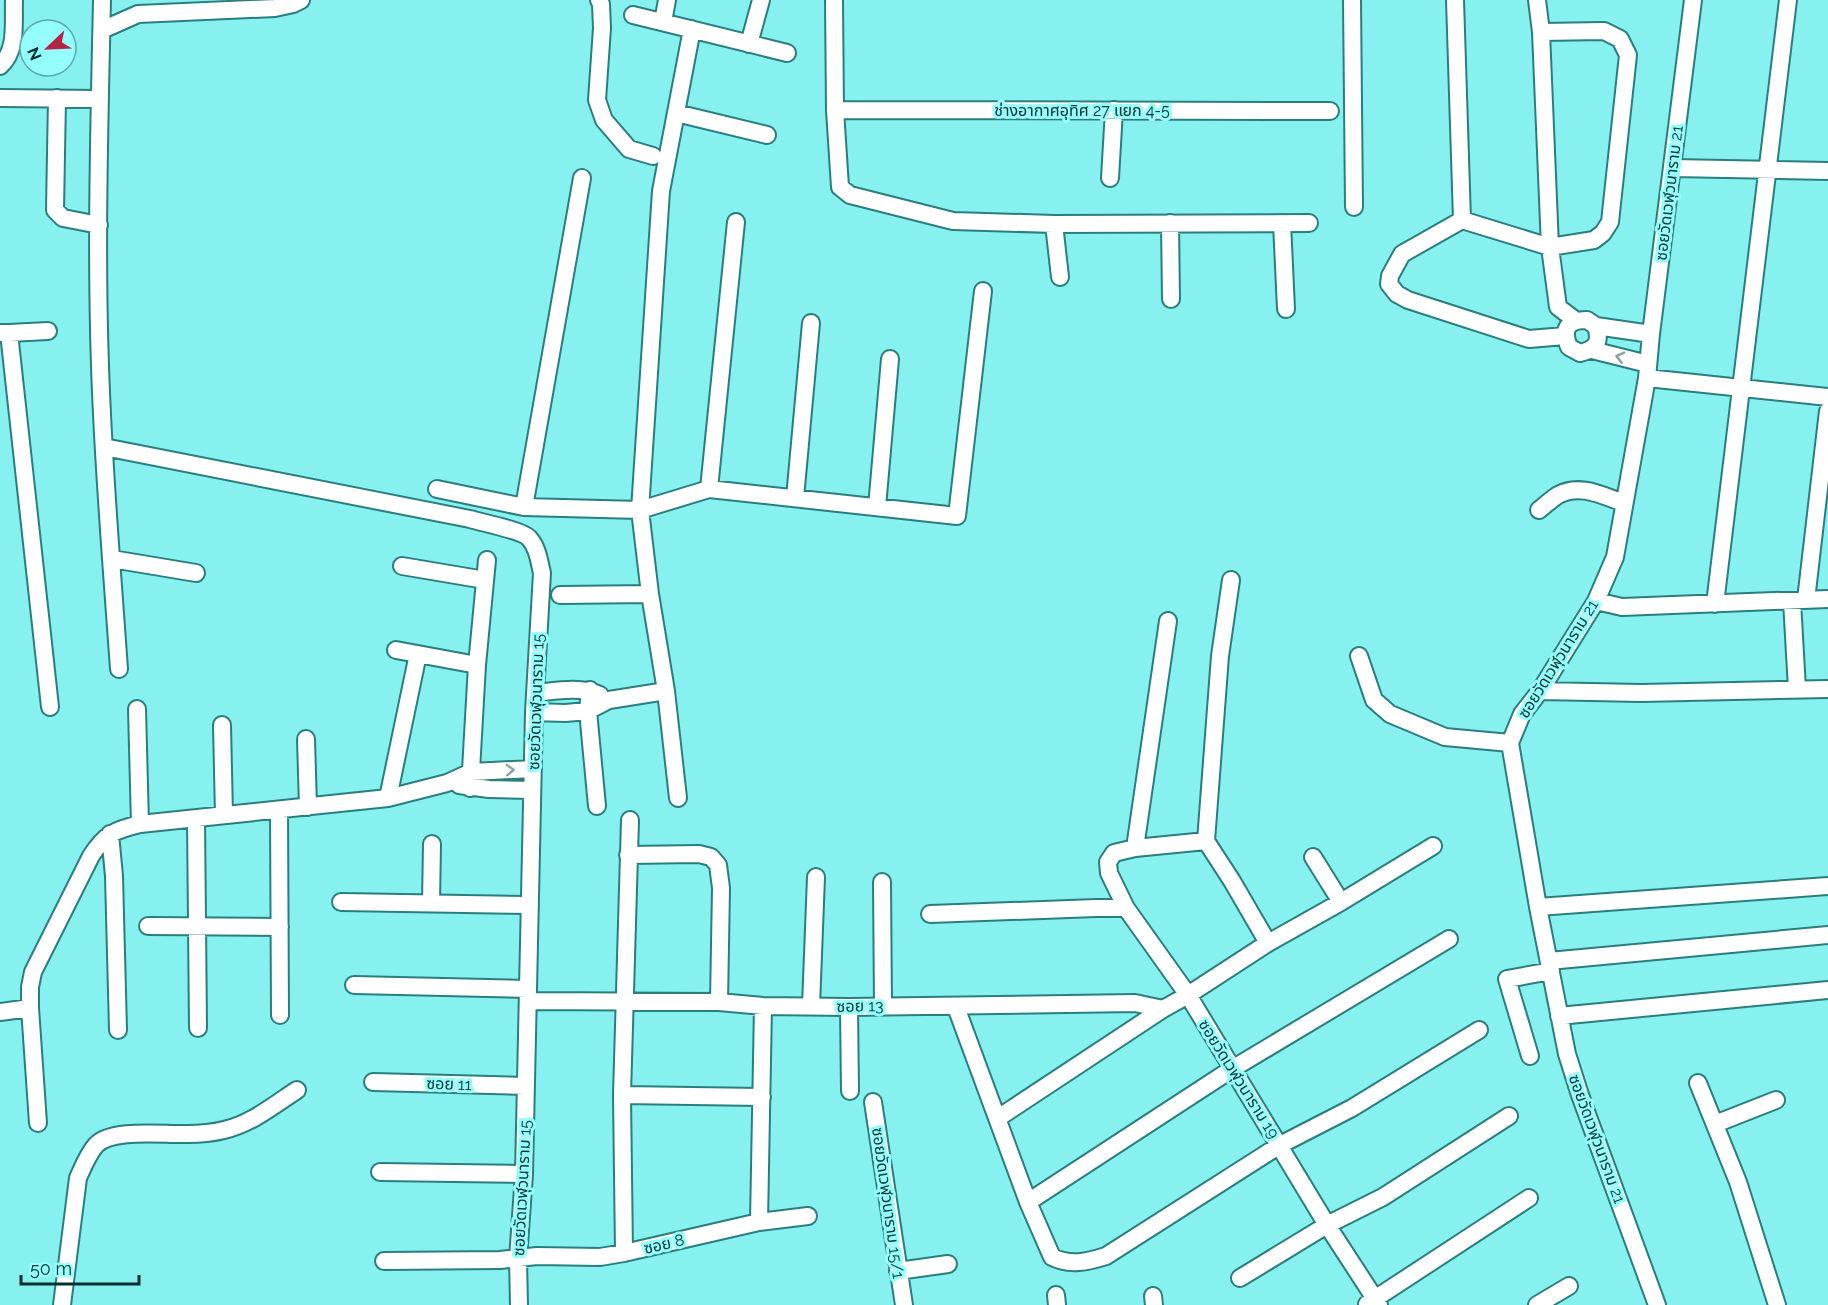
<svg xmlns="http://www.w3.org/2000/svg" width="1828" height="1305" font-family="Raleway,'Noto Sans Thai',sans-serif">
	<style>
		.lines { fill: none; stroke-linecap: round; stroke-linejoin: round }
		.minor-casing { stroke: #297f7e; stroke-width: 20 }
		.minor { stroke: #fff; stroke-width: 16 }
		.oneway { stroke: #8ca2a2 }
		.labels { text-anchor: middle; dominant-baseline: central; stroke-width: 6; stroke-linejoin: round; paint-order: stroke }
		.street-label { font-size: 16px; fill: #003131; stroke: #94fefd }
	</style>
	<rect width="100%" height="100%" fill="#86f1ef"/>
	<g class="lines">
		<!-- minor casing -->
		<g class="minor-casing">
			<path id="minor" d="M102,0C99,138 95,276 102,414C106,499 113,584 119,669
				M599,0L601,4L602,28L597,100L604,120L629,149L653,156
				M834,0L835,110L840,187L850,195L953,221L1054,224L1309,223
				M1352,0L1354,207
				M1455,0L1462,220
				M1537,0L1541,32L1550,247L1558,307L1575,320
				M633,15L787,53
				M663,22L667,0
				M102,30L138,14L275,8L293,4L301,0
				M1541,32L1604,31L1620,39L1628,55L1610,222L1603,233L1594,240L1550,247L1462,220L1402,254L1390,276L1389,284L1397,294L1408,300L1529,339L1565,336
				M749,44L761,0
				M0,66C18,50 13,22 14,0
				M0,98L99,99
				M57,98L55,210L63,218L99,225
				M835,110L1330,111
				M676,113L767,135
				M1672,168L1828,171
				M1110,178L1114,110
				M1170,223L1171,299
				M1282,223L1286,309
				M1054,224L1060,277
				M1596,326C1601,343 1596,349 1580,353L1569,347C1562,329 1567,320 1587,320L1596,326L1651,334
				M0,333H9L50,707
				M9,333L48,331
				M1592,350L1648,364
				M1647,378L1828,397
				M104,447L470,519C483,523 521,530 529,538C538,548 539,561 542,573L534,712L524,1174L518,1259L519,1305
				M437,489L524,507L640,510L709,489L736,222
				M709,489L957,516L983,291
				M795,498L811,323
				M524,507L582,178
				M877,507L890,359
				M1539,510C1545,505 1552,499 1558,495C1580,483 1603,496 1624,503
				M112,559L196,573
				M402,566L485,580
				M1231,580L1220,656L1206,841L1232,881L1268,943
				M560,595L650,594
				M1806,600L1828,411
				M1596,601L1622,607L1828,599
				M1792,601L1797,689
				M1715,604L1788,0
				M396,650L477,665
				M1359,656L1374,700L1390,714L1445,737L1510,743
				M590,690L588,711L597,806
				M1540,691L1641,693L1828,689
				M535,693C556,691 580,686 600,695
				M137,709L140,824
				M534,712L565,713L588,711L609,700L666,691
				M222,725L224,815
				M306,739L308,807
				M459,785L489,789L532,790
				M470,788L477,665L487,560
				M388,798L418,654
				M678,798L666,691L650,594L640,510L661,191L692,29
				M279,810L280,1015
				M196,818L198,1028
				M110,834L114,876L118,1030
				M1206,841L1135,848L1114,853L1108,862L1109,873L1126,908L1188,995L1327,1225L1379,1305
				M1135,848L1168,621
				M628,855L699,854L711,857L718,865L721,888L719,1002
				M1313,857L1341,902
				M882,882L883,1006
				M341,902L530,905
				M431,903L432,844
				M1538,907L1828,886
				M930,914L1096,908H1126
				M148,926L280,927
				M1549,961L1828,935
				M354,985L528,989
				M528,1001L719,1002L763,1006L849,1007L1135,1003L1163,1009L1188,995L1268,943L1341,902L1433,846
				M811,1006L816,877
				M849,1007L850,1091
				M956,1007L1028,1202L1052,1257C1071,1266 1087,1262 1106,1256L1280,1145L1352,1108L1479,1030
				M0,1012L30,1008
				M1559,1016L1828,990
				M1530,1056L1507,979L1551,971
				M373,1082L526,1086
				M1698,1083L1738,1182L1777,1305
				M622,1095L762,1097
				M873,1102L904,1305
				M998,1118L1163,1009
				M38,1123L30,1008V987L33,972L91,856C105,834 115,830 140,824L388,798L447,783L471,772L533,769
				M1715,1124L1776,1100
				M380,1172L524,1174
				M1028,1202L1232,1069L1449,939
				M759,1222L763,1006
				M624,1253L622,1095L630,820
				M384,1261L500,1260L537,1256L600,1257L624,1253L759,1222L808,1216
				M898,1271L948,1264
				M1240,1278L1327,1225L1383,1197L1509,1116
				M1056,1295L1057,1305
				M1153,1296L1154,1305
				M1367,1304L1529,1198
				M62,1305L78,1178C83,1167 88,1154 96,1145C112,1128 164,1135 187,1134C199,1134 212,1133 224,1130C251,1124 274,1105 297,1090
				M1537,1305L1569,1286
				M1657,1305L1580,1095L1567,1054L1538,907L1510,743L1522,714L1540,691L1596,601L1615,557L1647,378L1651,334L1693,0"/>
		</g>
		<!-- minor -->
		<use href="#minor" class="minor"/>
	</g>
	<!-- one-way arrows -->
	<defs><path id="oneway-chevron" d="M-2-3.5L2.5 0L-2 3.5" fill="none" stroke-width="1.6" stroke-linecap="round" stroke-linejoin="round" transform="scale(1.5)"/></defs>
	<g class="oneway">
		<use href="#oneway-chevron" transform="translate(1620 357) rotate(-166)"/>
		<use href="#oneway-chevron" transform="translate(510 770) rotate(-2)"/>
	</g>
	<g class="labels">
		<!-- street labels -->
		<g class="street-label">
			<text x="1082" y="110">ช่างอากาศอุทิศ 27 แยก 4-5</text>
			<text transform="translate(1669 193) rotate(-83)">ซอยวัดเวฬุวนาราม 21</text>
			<text transform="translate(1558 659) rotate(-58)">ซอยวัดเวฬุวนาราม 21</text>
			<text transform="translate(536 702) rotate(-88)">ซอยวัดเวฬุวนาราม 15</text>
			<text transform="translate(860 1006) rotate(-1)">ซอย 13</text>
			<text transform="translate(1239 1079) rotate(58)">ซอยวัดเวฬุวนาราม 19</text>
			<text transform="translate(449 1084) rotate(2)">ซอย 11</text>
			<text transform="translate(1597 1139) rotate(70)">ซอยวัดเวฬุวนาราม 21</text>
			<text transform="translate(522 1188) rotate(-87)">ซอยวัดเวฬุวนาราม 15</text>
			<text transform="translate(888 1203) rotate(82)">ซอยวัดเวฬุวนาราม 15/1</text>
			<text transform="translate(664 1244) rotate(-13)">ซอย 8</text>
		</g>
	</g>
	<!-- north arrow -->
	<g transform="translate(48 48) rotate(247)"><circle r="28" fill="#94fefd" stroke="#59acab" stroke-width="1.5"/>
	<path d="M0-4.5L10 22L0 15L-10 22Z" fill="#b62445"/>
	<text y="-9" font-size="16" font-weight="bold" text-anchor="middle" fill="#003131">N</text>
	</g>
	<!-- scale -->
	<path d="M21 1275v9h118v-9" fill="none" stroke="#003131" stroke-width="3"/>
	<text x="30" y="1275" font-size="18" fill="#003131" stroke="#94fefd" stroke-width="4.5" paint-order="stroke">50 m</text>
</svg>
